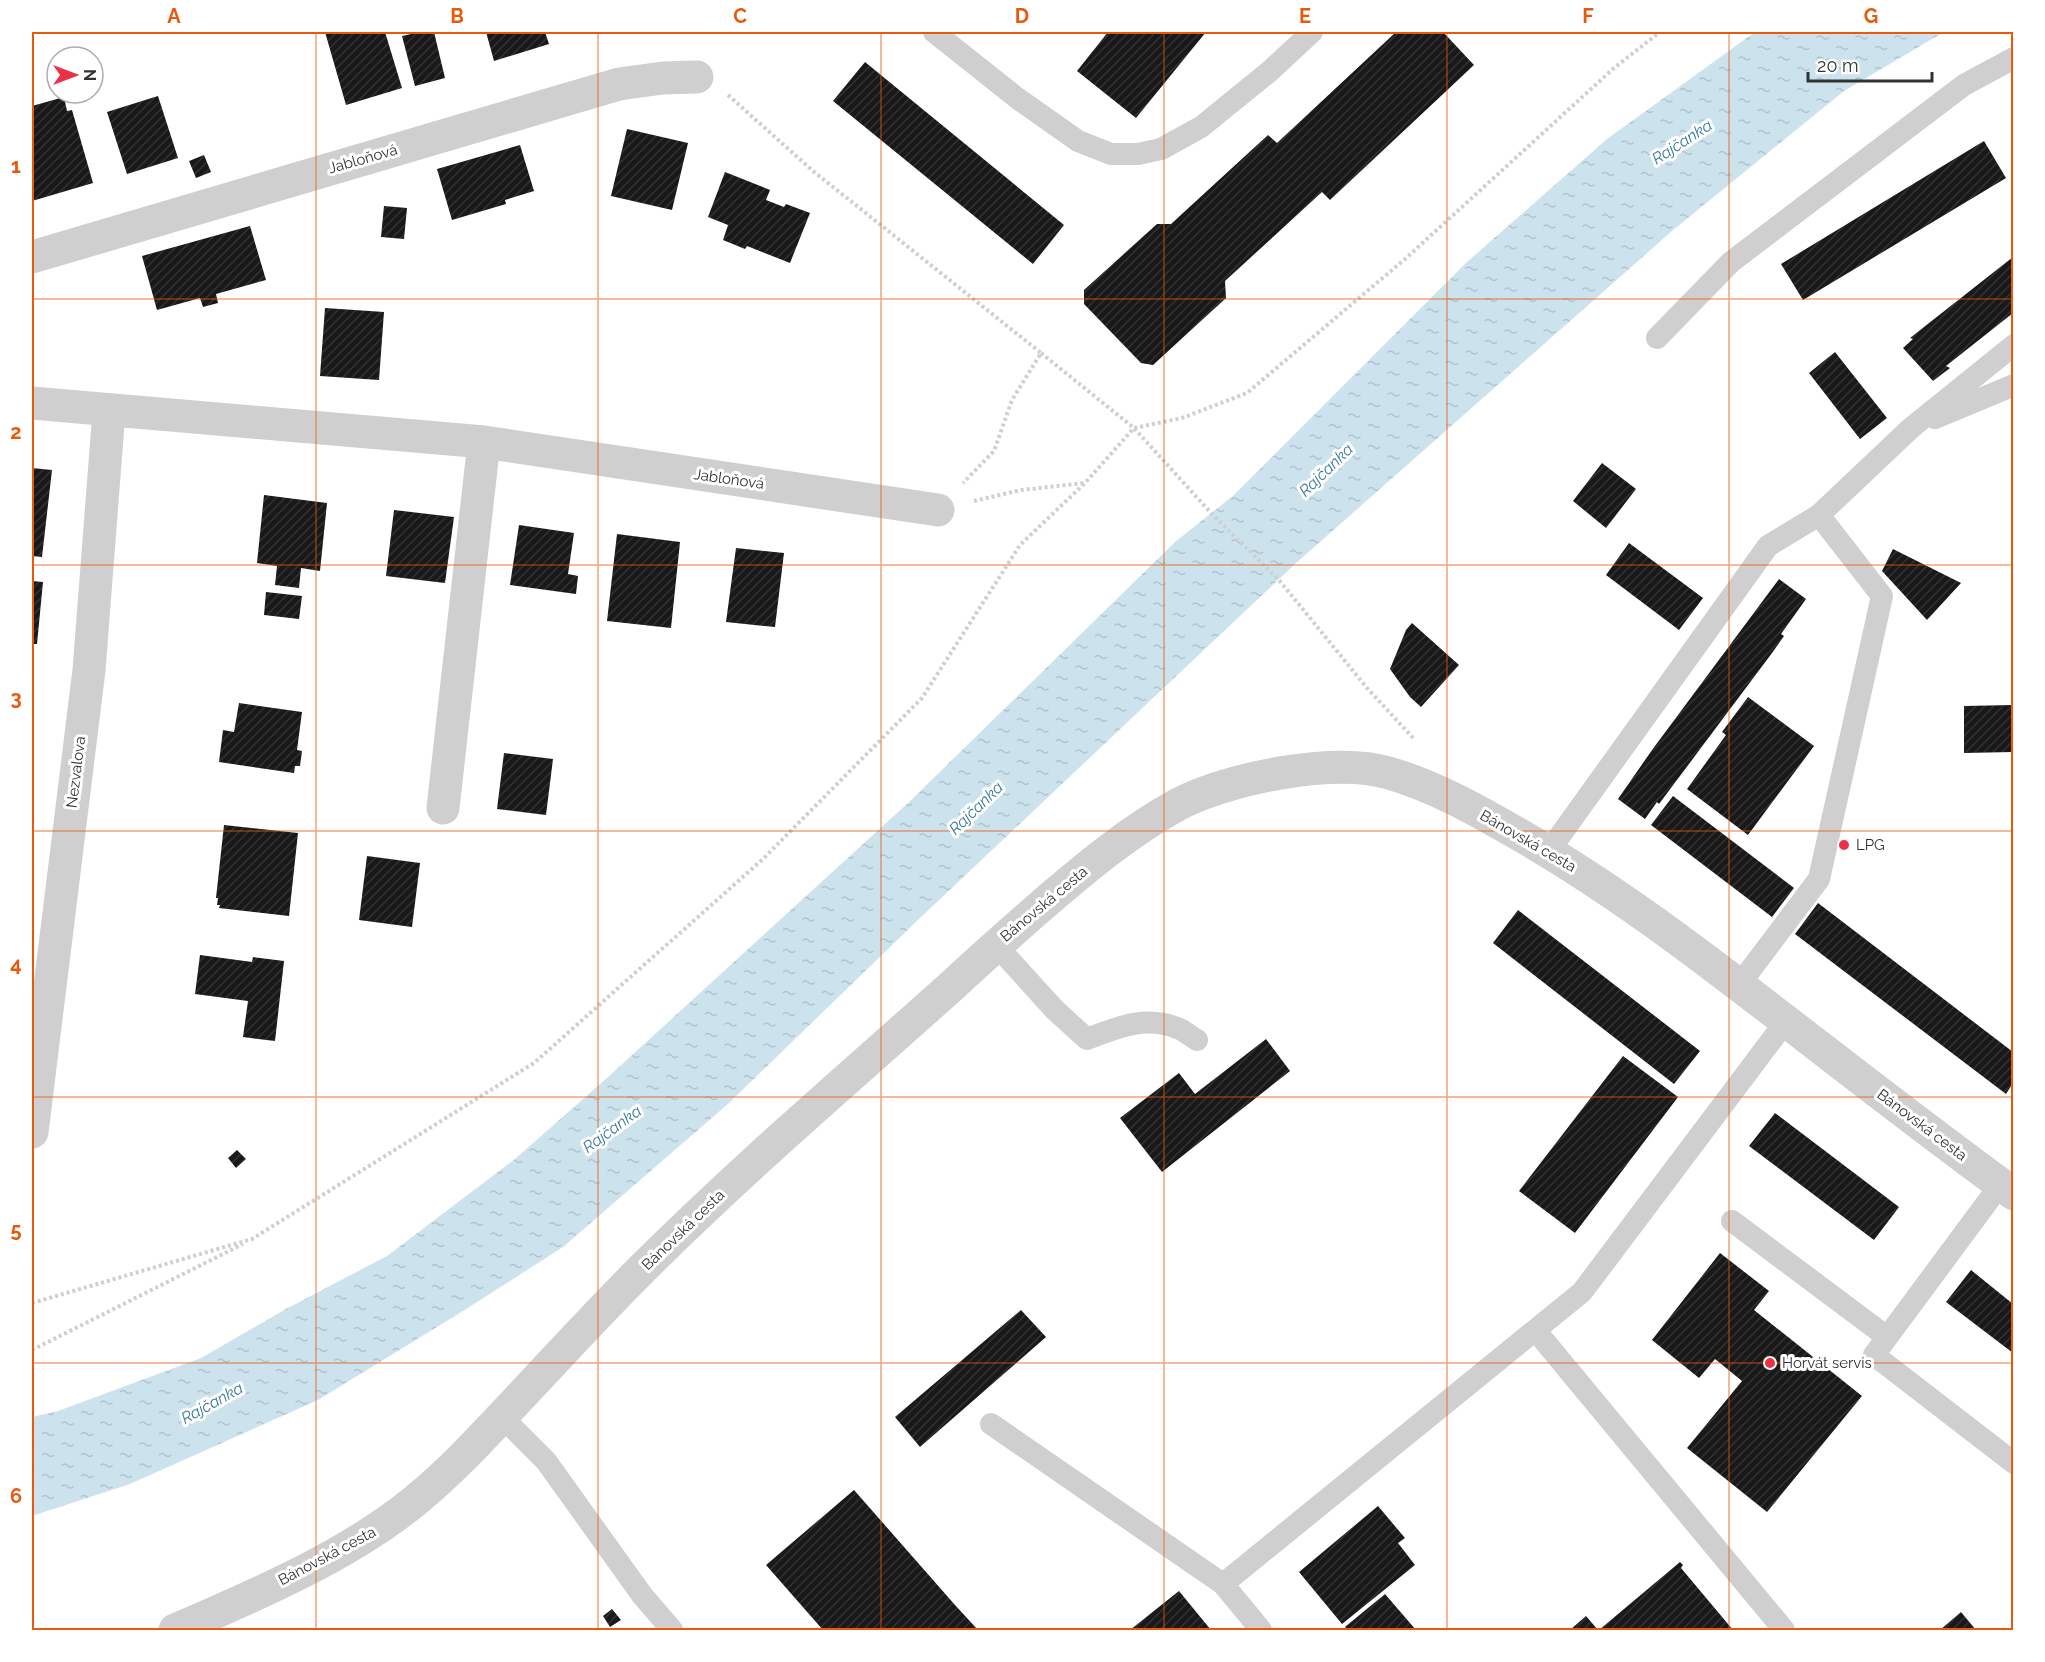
<svg xmlns="http://www.w3.org/2000/svg" width="2045" height="1662" font-family="Raleway,sans-serif">
	<style>
		.water { fill: url(#water-ripples) }
		.building { fill: url(#building-hatch) }
		.lines { fill: none; stroke-linecap: round; stroke-linejoin: round }
		.path { stroke: #cfcfcf; stroke-width: 4; stroke-dasharray: 3 3; stroke-linecap: butt }
		.lane { stroke: #cfcfcf; stroke-width: 22 }
		.street { stroke: #cfcfcf; stroke-width: 33 }
		.grid { fill: none; stroke: #e8590c; stroke-width: 1.5; stroke-opacity: 0.55 }
		.poi-dot { fill: #ec3048; stroke: #fff; stroke-width: 2 }
		.labels { text-anchor: middle; dominant-baseline: central; stroke-width: 6; stroke-linejoin: round; paint-order: stroke }
		.street-label { font-size: 15px; fill: #323232; stroke: #fff }
		.poi-label { font-size: 15px; fill: #323232; stroke: #fff; text-anchor: start }
		.water-label { font-size: 16px; font-style: italic; fill: #3b7998; stroke: #fff }
		.neatline { fill: none; stroke: #e8590c; stroke-width: 2 }
		.grid-label { font-size: 20px; text-anchor: middle; font-weight: bold; fill: #e8590c }
	</style>
	<defs>
		<pattern id="water-ripples" width="26" height="14" patternUnits="userSpaceOnUse" patternTransform="scale(1.5)"><rect width="26" height="14" fill="#cce3ee"/><path d="M2 4q2-2 4 0t4 0M15 11q2-2 4 0t4 0" fill="none" stroke="#b0c3cd"/></pattern>
		<pattern id="building-hatch" width="6" height="6" patternUnits="userSpaceOnUse" patternTransform="scale(1.5)"><rect width="6" height="6" fill="#191919"/><path d="M-1 1l2-2M0 6l6-6M5 7l2-2" fill="none" stroke="#323232"/></pattern>
	</defs>
	<rect width="100%" height="100%" fill="#fff"/>
	<!-- water -->
	<path class="water" d="M1755,32H1944L1844,91L1672,231L1295,564L920,918L729,1103L563,1247L463,1311L318,1400L130,1484L32,1516V1417L58,1411L201,1358L286,1309L387,1256L515,1159L608,1077L908,803L1175,542L1234,495L1467,262L1607,139Z"/>
	<!-- building -->
	<path class="building" d="M325,32H385L402,88L346,105Z
		M420,32H434L445,78L415,86L402,36Z
		M486,32H545L549,44L494,61Z
		M1108,32H1206L1136,118L1077,71Z
		M1396,32H1443L1474,65L1330,200L1322,192L1225,281L1226,298L1153,365L1141,363L1084,304V290L1157,224H1171L1268,135L1277,143Z
		M865,62L1064,225L1033,264L833,101Z
		M158,96L178,158L127,174L107,112Z
		M64,97L67,111L72,110L93,183L32,201V106Z
		M627,129L688,143L672,210L611,196Z
		M1984,141L2006,178L1803,300L1781,264Z
		M520,145L534,191L505,200L506,204L452,220L437,169Z
		M204,155L211,172L196,178L189,161Z
		M725,172L770,190L766,200L784,207L786,204L810,213L790,263L747,246L745,249L723,240L728,225L708,217Z
		M384,206L407,208L404,239L381,237Z
		M250,226L266,280L216,294L218,303L203,307L200,298L157,310L142,256Z
		M2013,257V313L1946,366L1950,368L1933,381L1903,348L1913,339L1910,338Z
		M325,308L384,312L379,380L320,376Z
		M1835,352L1887,418L1860,439L1809,373Z
		M1602,463L1636,489L1606,528L1573,501Z
		M32,468L52,470L42,557L32,556Z
		M264,495L327,503L320,571L301,568L299,588L275,585L277,566L257,563Z
		M394,510L454,517L445,583L386,576Z
		M519,525L574,533L568,574L578,576L576,594L510,585Z
		M617,534L680,542L671,628L607,621Z
		M1629,543L1703,598L1679,630L1606,575Z
		M736,548L784,553L775,627L726,622Z
		M1893,549L1961,583L1927,620L1882,571Z
		M1779,579L1806,599L1781,634L1784,636L1772,653L1659,804L1657,802L1645,819L1618,799L1652,750Z
		M32,581L43,582L37,644H32Z
		M266,592L302,596L299,619L264,615Z
		M1412,623L1459,665L1421,707L1410,697L1390,669L1406,630Z
		M1748,697L1814,746L1748,835L1687,789L1726,735L1722,732Z
		M239,703L302,712L297,750L302,751L300,766H295L294,773L219,762L223,730L234,732Z
		M2013,705V752L1964,753V706Z
		M504,753L553,759L546,815L497,809Z
		M1673,796L1794,888L1772,917L1651,825Z
		M224,825L298,833L289,916L219,908L220,905H217L218,898H216Z
		M367,856L420,863L412,927L359,920Z
		M1818,903L2013,1052V1083L2006,1094L1795,934Z
		M1518,910L1700,1051L1674,1084L1493,943Z
		M200,955L252,962L253,957L284,961L275,1041L243,1037L248,1001L195,994Z
		M1266,1039L1290,1071L1162,1172L1120,1118L1179,1073L1195,1094Z
		M1623,1056L1678,1097L1575,1233L1519,1191Z
		M1775,1113L1899,1207L1874,1240L1749,1146Z
		M237,1150L246,1159L236,1168L228,1158Z
		M1720,1253L1769,1291L1754,1310L1862,1396L1767,1512L1687,1448L1742,1381L1715,1359L1699,1378L1652,1340Z
		M1971,1270L2013,1304V1353L1946,1302Z
		M1021,1310L1046,1337L920,1447L895,1417Z
		M854,1490L955,1605L978,1630H823L766,1565Z
		M1378,1506L1405,1538L1398,1543L1415,1565L1342,1624L1299,1572Z
		M1680,1562L1683,1565L1681,1568L1733,1630H1599Z
		M1179,1591L1211,1630H1130Z
		M1385,1594L1416,1630H1348L1345,1627Z
		M612,1609L621,1620L610,1627L603,1616Z
		M1961,1612L1976,1630H1940Z
		M1586,1616L1598,1630H1570Z"/>
	<g class="lines">
		<!-- path -->
		<path class="path" d="M728,95L813,171L1041,353L1012,400L994,451L963,483
			M1041,353L1134,428L1211,513L1279,580L1367,688L1415,740
			M974,501L1021,490L1085,483
			M32,1303L252,1239L534,1063L763,859L922,698L1020,545L1085,483L1134,428L1182,418L1247,393L1405,259L1614,68L1660,32
			M32,1350L243,1244"/>
		<!-- lane -->
		<path class="lane" d="M934,32L1017,98L1078,141L1111,154H1138L1161,149L1201,127L1270,71L1312,32
			M1657,338L1731,262L1964,85L2014,58
			M1935,418L2014,385
			M1549,851L1768,546L1819,515L1911,428L2014,345
			M996,945L1055,1010L1087,1039C1116,1028 1145,1015 1177,1028C1184,1030 1190,1036 1197,1040
			M1739,985L1819,879L1882,596L1819,515
			M2000,1185L1874,1355L2014,1463
			M1732,1221L1887,1337
			M1536,1331L1784,1630
			M501,1416L546,1461L642,1595L672,1630
			M991,1424L1223,1584L1261,1630
			M1223,1584L1582,1292L1786,1021"/>
		<!-- street -->
		<path class="street" d="M32,257L619,84L663,78L697,77
			M32,403L484,442L938,510
			M443,808L484,442
			M32,1132L89,670L109,411
			M175,1630C256,1595 348,1556 416,1500C455,1468 488,1431 522,1395C561,1353 600,1311 641,1270C741,1170 849,1078 954,984C985,955 1016,928 1048,900C1089,865 1130,831 1177,805C1227,778 1334,757 1389,773C1433,786 1473,808 1513,831C1580,869 1642,912 1703,958C1807,1036 1909,1118 2014,1194"/>
	</g>
	<!-- grid -->
	<path class="grid" d="M316,32V1630M598,32V1630M881,32V1630M1164,32V1630M1447,32V1630M1729,32V1630M32,299H2014M32,565H2014M32,831H2014M32,1097H2014M32,1363H2014"/>
	<!-- markers -->
	<g class="poi-dot">
		<circle cx="1844" cy="845" r="6"/>
		<circle cx="1770" cy="1363" r="6"/>
	</g>
	<g class="labels">
		<!-- street labels -->
		<g class="street-label">
			<text transform="translate(363 159) rotate(-16)">Jabloňová</text>
			<text transform="translate(729 479) rotate(8)">Jabloňová</text>
			<text transform="translate(76 772) rotate(-83)">Nezvalova</text>
			<text transform="translate(1528 841) rotate(30)">Bánovská cesta</text>
			<text transform="translate(1044 904) rotate(-40)">Bánovská cesta</text>
			<text transform="translate(1922 1125) rotate(37)">Bánovská cesta</text>
			<text transform="translate(683 1230) rotate(-44)">Bánovská cesta</text>
			<text transform="translate(327 1556) rotate(-28)">Bánovská cesta</text>
		</g>
		<!-- poi labels -->
		<g class="poi-label">
			<text x="1856" y="845">LPG</text>
			<text x="1782" y="1363">Horvát servis</text>
		</g>
		<!-- water labels -->
		<g class="water-label">
			<text transform="translate(1682 142) rotate(-33)">Rajčanka</text>
			<text transform="translate(1326 470) rotate(-44)">Rajčanka</text>
			<text transform="translate(976 808) rotate(-44)">Rajčanka</text>
			<text transform="translate(612 1129) rotate(-36)">Rajčanka</text>
			<text transform="translate(212 1403) rotate(-29)">Rajčanka</text>
		</g>
	</g>
	<!-- border -->
	<rect width="2045" height="1662" fill="none" stroke="#ffffff" stroke-width="66"/>
	<!-- north arrow -->
	<g transform="translate(75 75) rotate(90)"><circle r="28" fill="#ffffff" stroke="#adadad" stroke-width="1.5"/>
	<path d="M0-4.5L10 22L0 15L-10 22Z" fill="#ec3048"/>
	<text y="-9" font-size="16" font-weight="bold" text-anchor="middle" fill="#323232">N</text>
	</g>
	<!-- scale -->
	<path d="M1808 72v9h124v-9" fill="none" stroke="#323232" stroke-width="3"/>
	<text x="1817" y="72" font-size="18" fill="#323232" stroke="#ffffff" stroke-width="4.5" paint-order="stroke">20 m</text>
	<rect x="33" y="33" width="1979" height="1596" class="neatline"/>
	<g class="grid-label">
		<text x="174" y="23">A</text>
		<text x="457" y="23">B</text>
		<text x="740" y="23">C</text>
		<text x="1022" y="23">D</text>
		<text x="1305" y="23">E</text>
		<text x="1588" y="23">F</text>
		<text x="1871" y="23">G</text>
		<text x="16" y="173">1</text>
		<text x="16" y="439">2</text>
		<text x="16" y="705">3</text>
		<text x="16" y="971">4</text>
		<text x="16" y="1237">5</text>
		<text x="16" y="1503">6</text>
	</g>
</svg>
